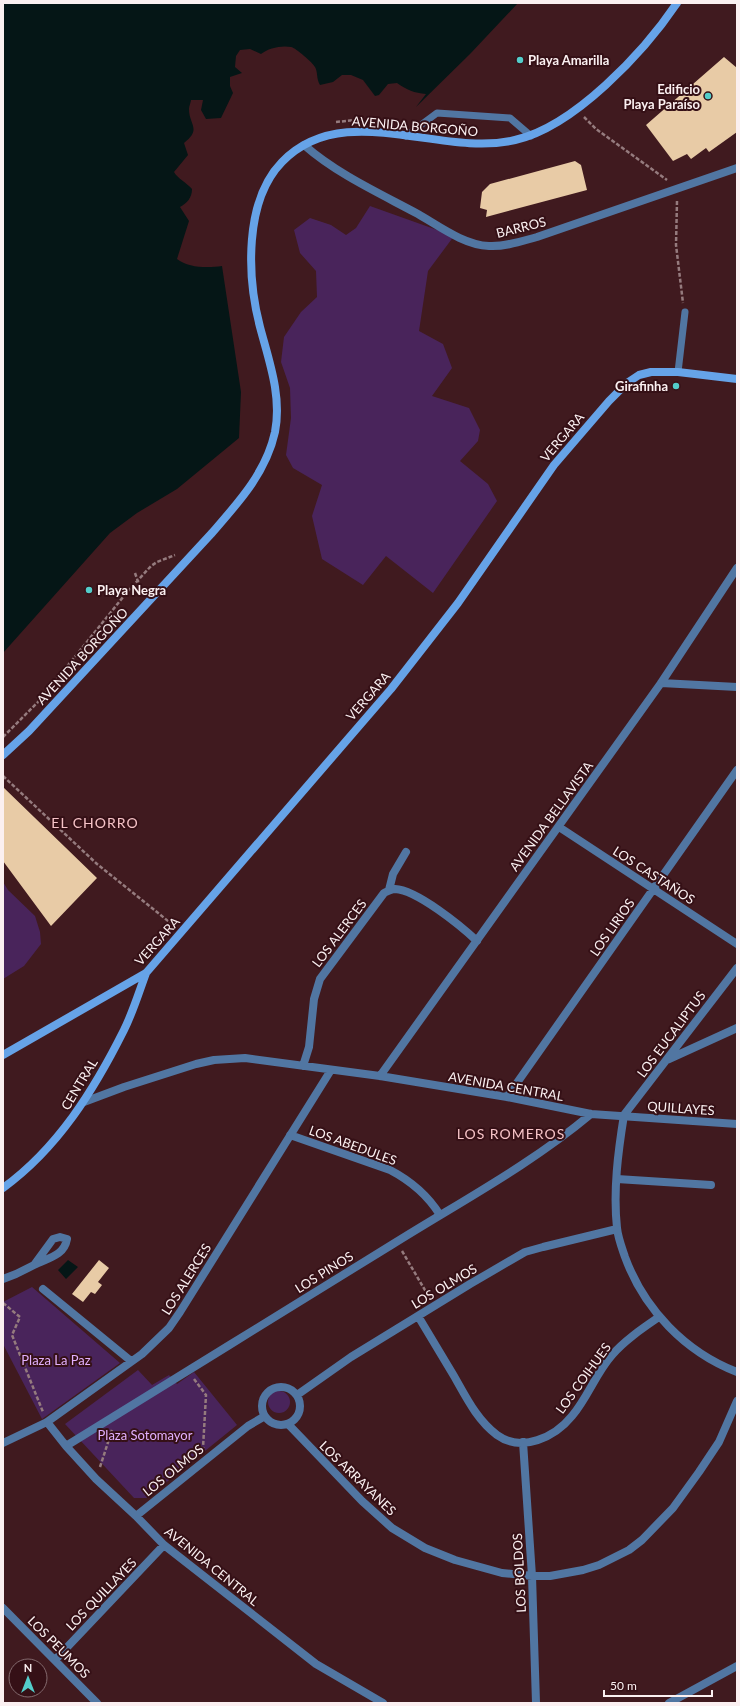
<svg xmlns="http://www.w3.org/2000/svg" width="740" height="1706" font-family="Lato,sans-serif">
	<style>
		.green { fill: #49245b }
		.water { fill: #051616 }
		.building { fill: #e8cba6 }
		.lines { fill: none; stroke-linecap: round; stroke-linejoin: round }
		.path { stroke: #957b7e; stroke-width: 2.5; stroke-dasharray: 4 2; stroke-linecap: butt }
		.lane { stroke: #5176a2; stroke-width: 7 }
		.street { stroke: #5176a2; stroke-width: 8 }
		.secondary { stroke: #66a3e8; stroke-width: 8 }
		.poi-dot { fill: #53cdca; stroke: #351016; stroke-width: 1.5 }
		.labels { text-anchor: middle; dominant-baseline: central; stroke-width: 4; stroke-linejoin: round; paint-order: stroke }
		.poi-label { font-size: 13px; font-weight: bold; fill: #fbf0f1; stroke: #351016; text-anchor: start }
		.street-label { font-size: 13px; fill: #fbf0f1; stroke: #351016 }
		.park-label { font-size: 13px; fill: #e1b0fe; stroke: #351016 }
		.neighbourhood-label { font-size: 14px; letter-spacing: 1px; fill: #f6c3c7; stroke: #351016 }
	</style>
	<rect width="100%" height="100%" fill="#401a1f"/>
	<!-- green -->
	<path class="green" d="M370,206L454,236L428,271L419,331L443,344L452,368L432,396L469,408L480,430L478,441L460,461L488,484L497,501L433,593L386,556L363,585L322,559L312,516L322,485L293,468L286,455L291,418L290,388L281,362L284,337L301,312L317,297L316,271L300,253L294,230L310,218L331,225L346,235L356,228Z
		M3,882L8,890L35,916L40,932L41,944L24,966L3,979Z
		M32,1287L120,1363L42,1419L3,1344V1302Z
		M138,1370L152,1385L169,1375L177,1384L194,1372L237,1425L147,1498H134L65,1424Z
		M268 1402a11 11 0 1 1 22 0a11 11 0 1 1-22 0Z"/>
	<!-- water -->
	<path class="water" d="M3,3H518L470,54L416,107L426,94C414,93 407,90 397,83L388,84L379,95L375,96L363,80L351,75H342L333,82L320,85C316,78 318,72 315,67C313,63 296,48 291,47C282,45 268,48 261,54L250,49L240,50L236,56L235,67L242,73L230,77V86L233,93L221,118L206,119L201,110L203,100H191C191,102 189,106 189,109C189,125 202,129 184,143L188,155L174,172C177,178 187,183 192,189C192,198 187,203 180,207L189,221L177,259C188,268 208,268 222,266L241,392L239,438L177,489L137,513L110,533L3,653Z
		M68,1260L78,1267L66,1279L58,1270Z"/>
	<!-- building -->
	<path class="building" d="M724,57L737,68V132L709,152L706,148L691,159L687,154L673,161L646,125Z
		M575,161L581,165L587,190L486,217L487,210L480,208L482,192L490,184Z
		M3,787L97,878L51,926L3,861Z
		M99,1260L109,1268L98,1282L102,1285L95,1294L91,1292L83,1302L72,1294Z"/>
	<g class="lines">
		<!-- path -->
		<path class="path" d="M584,117L596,129L667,180
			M336,122L365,119
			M677,201L676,245L683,303
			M135,573L142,593
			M3,737L40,700L128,591L151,566L157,562L175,555
			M3,776L97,864L173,925
			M402,1251L429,1297
			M3,1303L20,1317L12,1335L43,1412
			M194,1379L206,1395L203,1448
			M100,1467L112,1430"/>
		<!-- lane -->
		<path class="lane" d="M406,136L437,113L510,118L531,136
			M678,372L685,312"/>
		<!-- street -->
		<path class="street" d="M304,145C337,174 379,193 418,214C439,226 464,245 489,246C505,247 522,241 537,237L737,168
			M661,683L737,687
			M559,827L737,944
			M389,890L393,874L406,852
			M737,968L624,1115C618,1152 613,1191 617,1228C618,1238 622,1248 625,1257C644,1309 685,1352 737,1372
			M669,1059L737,1028
			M303,1066L309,1047L314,999L320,979L384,893C388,891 391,889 395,889C417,890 461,926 477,941
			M380,1076L661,683L737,568
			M507,1097L737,770
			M84,1102L124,1087L196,1064L214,1060L245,1058L380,1076L507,1097L591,1114L737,1124
			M290,1135L390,1170C411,1181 427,1194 440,1215
			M617,1179L711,1185
			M60,1237L67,1239C64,1256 48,1258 34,1265L53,1239Z
			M3,1279L16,1274L34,1265
			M43,1289L131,1361
			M418,1316C430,1336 442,1356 454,1376C466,1397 477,1420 497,1435C522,1453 555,1437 572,1416C588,1397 596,1373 612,1355C625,1340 643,1328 659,1317
			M262 1406a19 19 0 1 1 38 0a19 19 0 1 1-38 0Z
			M297,1395L351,1357L470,1284L525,1252L543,1247L617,1229
			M47,1422L66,1446L96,1479L136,1516L164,1545L316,1664L383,1703
			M288,1424L362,1501L392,1528L425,1548L455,1560L502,1573L532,1576H550L583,1570L599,1565L629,1550L642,1540L673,1508L699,1472L719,1442L737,1401
			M523,1442L532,1576L536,1703
			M3,1443L47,1422L142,1354L169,1328L180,1312L331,1070
			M66,1446C175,1379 284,1311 393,1244C460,1202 530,1165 591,1114
			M136,1516L248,1426L265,1416
			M3,1608L97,1703
			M55,1660L164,1545
			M669,1703L737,1666"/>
		<!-- secondary -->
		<path class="secondary" d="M3,755L29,731L211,534C238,503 266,473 275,432C282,396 269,361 260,327C247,277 244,201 282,162C344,98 440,158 515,140C574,127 644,52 677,3
			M3,1055L146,973L391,689L458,603L554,465L609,401L627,383L639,375L651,372H678L737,379
			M3,1188C58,1148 94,1090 124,1030C133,1012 139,992 146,973"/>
	</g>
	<!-- markers -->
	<g class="poi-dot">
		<circle cx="520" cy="60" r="4"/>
		<circle cx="708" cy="96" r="4"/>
		<circle cx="676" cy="386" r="4"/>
		<circle cx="89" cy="590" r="4"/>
	</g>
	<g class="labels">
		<!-- poi labels -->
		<g class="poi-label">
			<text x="528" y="60">Playa Amarilla</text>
			<text x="700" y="89" text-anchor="end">Edificio<tspan x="700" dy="15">Playa Paraíso</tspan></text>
			<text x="668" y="386" text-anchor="end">Girafinha</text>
			<text x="97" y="590">Playa Negra</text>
		</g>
		<!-- street labels -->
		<g class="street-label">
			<text transform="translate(415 126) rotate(5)">AVENIDA BORGOÑO</text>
			<text transform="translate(521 227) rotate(-14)">BARROS</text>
			<text transform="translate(562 437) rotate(-50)">VERGARA</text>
			<text transform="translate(82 656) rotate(-47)">AVENIDA BORGOÑO</text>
			<text transform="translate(368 696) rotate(-49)">VERGARA</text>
			<text transform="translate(551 816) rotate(-54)">AVENIDA BELLAVISTA</text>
			<text transform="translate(654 875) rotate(33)">LOS CASTAÑOS</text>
			<text transform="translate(612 927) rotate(-55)">LOS LIRIOS</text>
			<text transform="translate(339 933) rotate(-53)">LOS ALERCES</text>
			<text transform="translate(157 941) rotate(-48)">VERGARA</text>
			<text transform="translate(671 1034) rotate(-53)">LOS EUCALIPTUS</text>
			<text transform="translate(79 1084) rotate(-59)">CENTRAL</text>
			<text transform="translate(506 1086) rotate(10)">AVENIDA CENTRAL</text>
			<text transform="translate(681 1108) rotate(4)">QUILLAYES</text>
			<text transform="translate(353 1145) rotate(20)">LOS ABEDULES</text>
			<text transform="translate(324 1272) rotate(-32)">LOS PINOS</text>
			<text transform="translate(186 1279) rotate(-58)">LOS ALERCES</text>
			<text transform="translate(444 1286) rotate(-31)">LOS OLMOS</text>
			<text transform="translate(583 1378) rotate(-54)">LOS COIHUES</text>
			<text transform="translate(173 1470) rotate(-39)">LOS OLMOS</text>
			<text transform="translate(358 1478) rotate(44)">LOS ARRAYANES</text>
			<text transform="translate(212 1566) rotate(39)">AVENIDA CENTRAL</text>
			<text transform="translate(519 1573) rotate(-93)">LOS BOLDOS</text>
			<text transform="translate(101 1594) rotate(-46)">LOS QUILLAYES</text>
			<text transform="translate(59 1647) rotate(45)">LOS PEUMOS</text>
		</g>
		<!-- park labels -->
		<g class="park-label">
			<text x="56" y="1360">Plaza La Paz</text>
			<text x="145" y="1435">Plaza Sotomayor</text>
		</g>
		<!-- neighbourhood labels -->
		<g class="neighbourhood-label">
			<text x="95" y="822">EL CHORRO</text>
			<text x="511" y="1133">LOS ROMEROS</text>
		</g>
	</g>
	<!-- border -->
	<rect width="740" height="1706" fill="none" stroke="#fbf0f1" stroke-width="8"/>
	<!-- north arrow -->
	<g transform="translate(28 1678)"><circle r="19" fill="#351016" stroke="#846a6e"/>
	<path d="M0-3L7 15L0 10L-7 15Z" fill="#53cdca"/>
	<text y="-6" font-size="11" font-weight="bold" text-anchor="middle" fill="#fbf0f1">N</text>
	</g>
	<!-- scale -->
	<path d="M604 1690v6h108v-6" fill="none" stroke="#fbf0f1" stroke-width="2"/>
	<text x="610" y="1690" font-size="12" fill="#fbf0f1" stroke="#351016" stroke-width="3" paint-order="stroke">50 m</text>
</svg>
